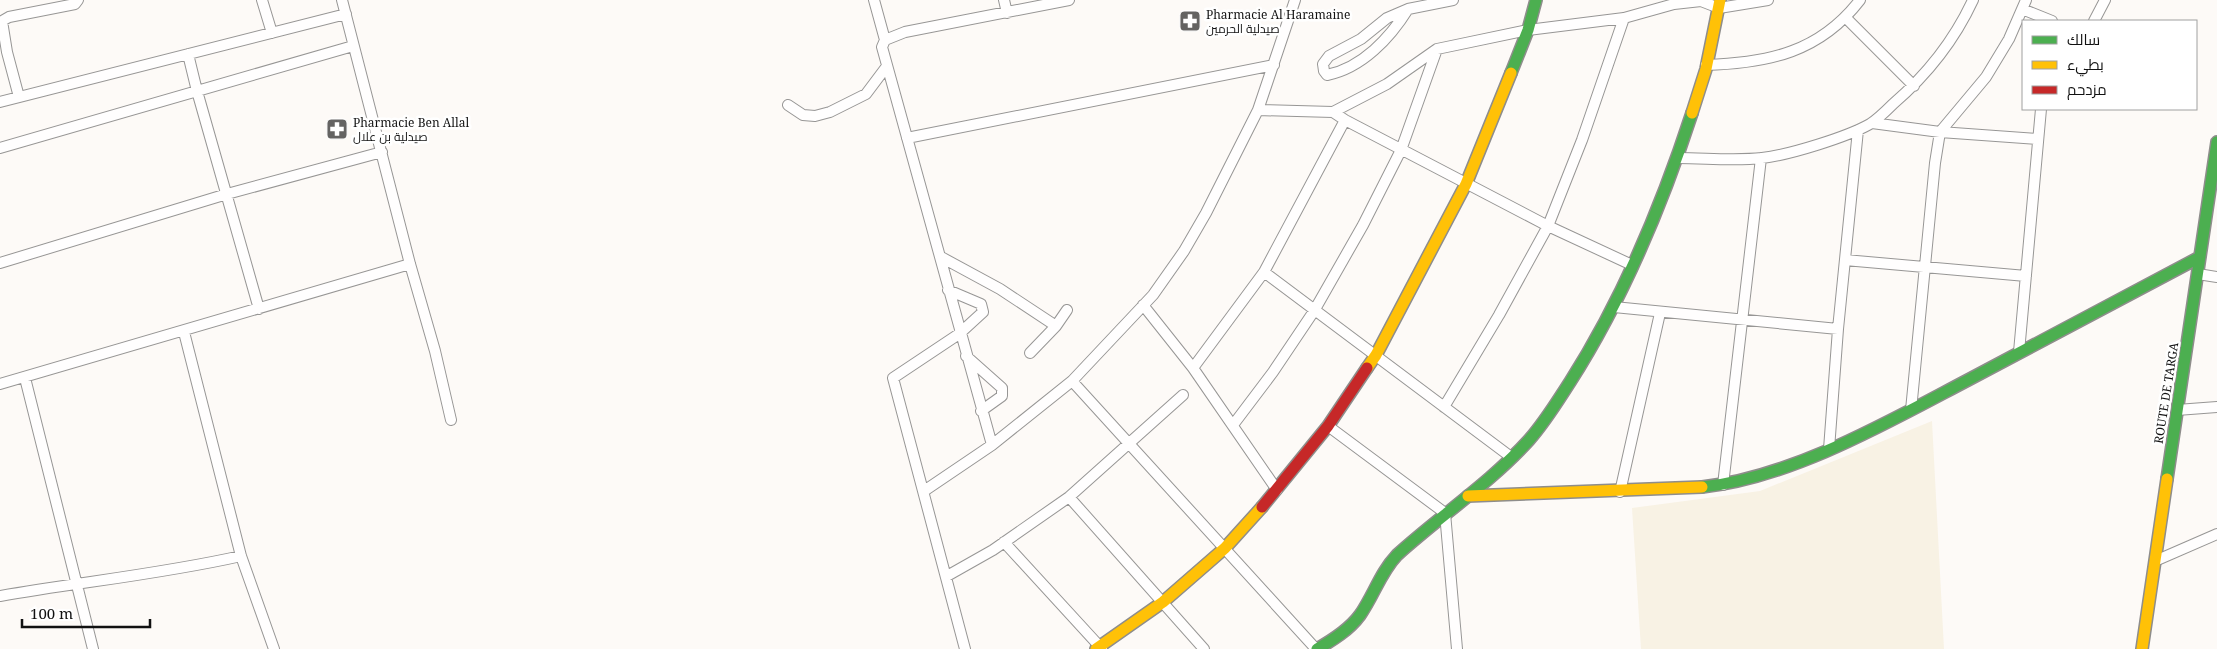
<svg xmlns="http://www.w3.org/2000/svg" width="2217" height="649" font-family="'Noto Serif',Cairo,serif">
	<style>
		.farmland { fill: #f8f2e4 }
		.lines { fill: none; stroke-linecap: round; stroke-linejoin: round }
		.street-casing { stroke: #979695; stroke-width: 12 }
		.fast-casing { stroke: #8e8d8b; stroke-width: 14 }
		.slow-casing { stroke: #8e8d8b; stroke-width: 14 }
		.jam-casing { stroke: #8e8d8b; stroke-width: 14 }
		.street { stroke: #fffefe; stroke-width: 10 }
		.fast { stroke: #4caf50; stroke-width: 11 }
		.slow { stroke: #ffc107; stroke-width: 11 }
		.jam { stroke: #c62828; stroke-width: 11 }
		.labels { text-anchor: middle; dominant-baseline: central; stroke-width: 5; stroke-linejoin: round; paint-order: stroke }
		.poi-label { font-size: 12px; fill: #111; stroke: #fff; text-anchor: start }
		.street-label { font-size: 12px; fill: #111; stroke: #fff }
	</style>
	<rect width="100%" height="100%" fill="#fdfaf7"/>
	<!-- farmland -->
	<path class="farmland" d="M1932,421L1944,649H1641L1632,508L1760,491Z"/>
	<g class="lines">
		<!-- street casing -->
		<g class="street-casing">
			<path id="street" d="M262,0L272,33
				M342,0L410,264L435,351L451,420
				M874,0L885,40
				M1004,0L1007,13
				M1408,9C1390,38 1362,68 1327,75L1324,71L1323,64L1329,56L1361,39L1387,18L1408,9L1453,0
				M2022,9L2052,21
				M1846,18L1914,86
				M2094,21L2105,0
				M188,54L197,91L259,309
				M1706,65C1769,63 1820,52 1860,0
				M19,97L7,52L2,21L9,17L75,4L78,0
				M0,102L346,14
				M788,105L803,115L815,116L830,112L866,94L887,66
				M1258,110L1333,112L1387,84L1437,49L1528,30L1624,18L1674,4L1701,1L1719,8L1768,0
				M1333,112L1345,120L1548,226L1632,265
				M1872,123L1940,132L2038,139
				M907,138L1274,65
				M0,148L353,46
				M1678,158C1706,158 1735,161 1762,158C1789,155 1847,137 1870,124C1878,119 1886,111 1893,104C1928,74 1954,41 1973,0
				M941,257L1000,289L1056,326
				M1845,260L2026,276
				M0,263L227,194L382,152
				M1264,272L1511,457
				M2198,274L2217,277
				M948,290L981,304L983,312L959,334L893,378L965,649
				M1143,305L1193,368L1277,490
				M1614,307L1838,329
				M184,332L241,556L274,649
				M2019,352L2041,109
				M1030,353L1056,326L1067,310
				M966,356L1002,388V396L981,411
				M1193,368L1264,272L1345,120
				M25,378L93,649
				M1072,381L1316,649
				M0,384L410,264
				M1444,407L1499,315L1548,226L1582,140L1624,18
				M1911,410L1935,163L1940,132L1986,77L2009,39L2026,0
				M2177,410L2217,407
				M1233,425L1273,372L1314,311L1363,225L1401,150L1437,49
				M1328,426L1445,513L1457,649
				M992,445L882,47L885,40L905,32L1069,0
				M1829,449L1838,329L1858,130
				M1723,485L1761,158
				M924,491L992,445L1072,381L1153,295L1184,251L1206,213L1258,110L1295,0
				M1620,492L1660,313
				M1069,497L1204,649
				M1004,542L1102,649
				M2155,561L2217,534
				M947,576L993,550L1069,497L1183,395
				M0,596C80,582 162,574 241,556"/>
		</g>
		<!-- fast casing -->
		<g class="fast-casing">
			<path id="fast" d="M1511,73L1528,30L1536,0
				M2167,479L2217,142
				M1702,487C1791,478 1890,421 1968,380C2046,339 2123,298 2200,257
				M1317,649C1333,640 1349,630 1360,615C1374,595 1380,573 1397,555C1440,516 1490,483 1529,440C1545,422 1557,402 1570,382C1623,299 1662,205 1692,113"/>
		</g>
		<!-- slow casing -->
		<g class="slow-casing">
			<path id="slow" d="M1692,113L1706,69L1720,0
				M1367,368L1376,355L1466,184L1511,73
				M1468,496L1702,487
				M1096,649L1163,602L1225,548L1262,507
				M2142,649L2167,479"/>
		</g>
		<!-- jam casing -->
		<g class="jam-casing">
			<path id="jam" d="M1262,507L1328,426L1367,368"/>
		</g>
		<!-- street -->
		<use href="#street" class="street"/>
		<!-- fast -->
		<use href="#fast" class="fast"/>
		<!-- slow -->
		<use href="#slow" class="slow"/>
		<!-- jam -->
		<use href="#jam" class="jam"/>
	</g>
	<!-- icons -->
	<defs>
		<g id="pharmacy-square" transform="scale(1.125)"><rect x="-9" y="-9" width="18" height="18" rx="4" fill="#646362" stroke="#fff"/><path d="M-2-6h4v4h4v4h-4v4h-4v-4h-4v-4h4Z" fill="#fff"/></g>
	</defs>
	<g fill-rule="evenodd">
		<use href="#pharmacy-square" x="1190" y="21"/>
		<use href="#pharmacy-square" x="337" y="129"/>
	</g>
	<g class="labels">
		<!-- poi labels -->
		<g class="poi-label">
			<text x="1206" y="14">Pharmacie Al Haramaine<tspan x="1206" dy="14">صيدلية الحرمين</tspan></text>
			<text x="353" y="122">Pharmacie Ben Allal<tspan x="353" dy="14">صيدلية بن علال</tspan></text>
		</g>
		<!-- street labels -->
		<g class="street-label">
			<text transform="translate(2166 393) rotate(-81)">ROUTE DE TARGA</text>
		</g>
	</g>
	<!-- legend -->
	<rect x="2022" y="20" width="175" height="90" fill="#ffffff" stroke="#a0a0a0"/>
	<rect x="2032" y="36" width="25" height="8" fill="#4caf50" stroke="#a0a0a0"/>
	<text x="2067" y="45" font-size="15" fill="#111111">سالك</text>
	<rect x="2032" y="61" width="25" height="8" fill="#ffc107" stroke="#a0a0a0"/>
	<text x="2067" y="70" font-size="15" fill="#111111">بطيء</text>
	<rect x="2032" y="86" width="25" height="8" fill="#c62828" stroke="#a0a0a0"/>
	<text x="2067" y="95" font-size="15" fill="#111111">مزدحم</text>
	<!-- scale -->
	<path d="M22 619v8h128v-8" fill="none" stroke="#111111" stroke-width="2.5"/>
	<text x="30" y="619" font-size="15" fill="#111111" stroke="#ffffff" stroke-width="4" paint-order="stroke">100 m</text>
</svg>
